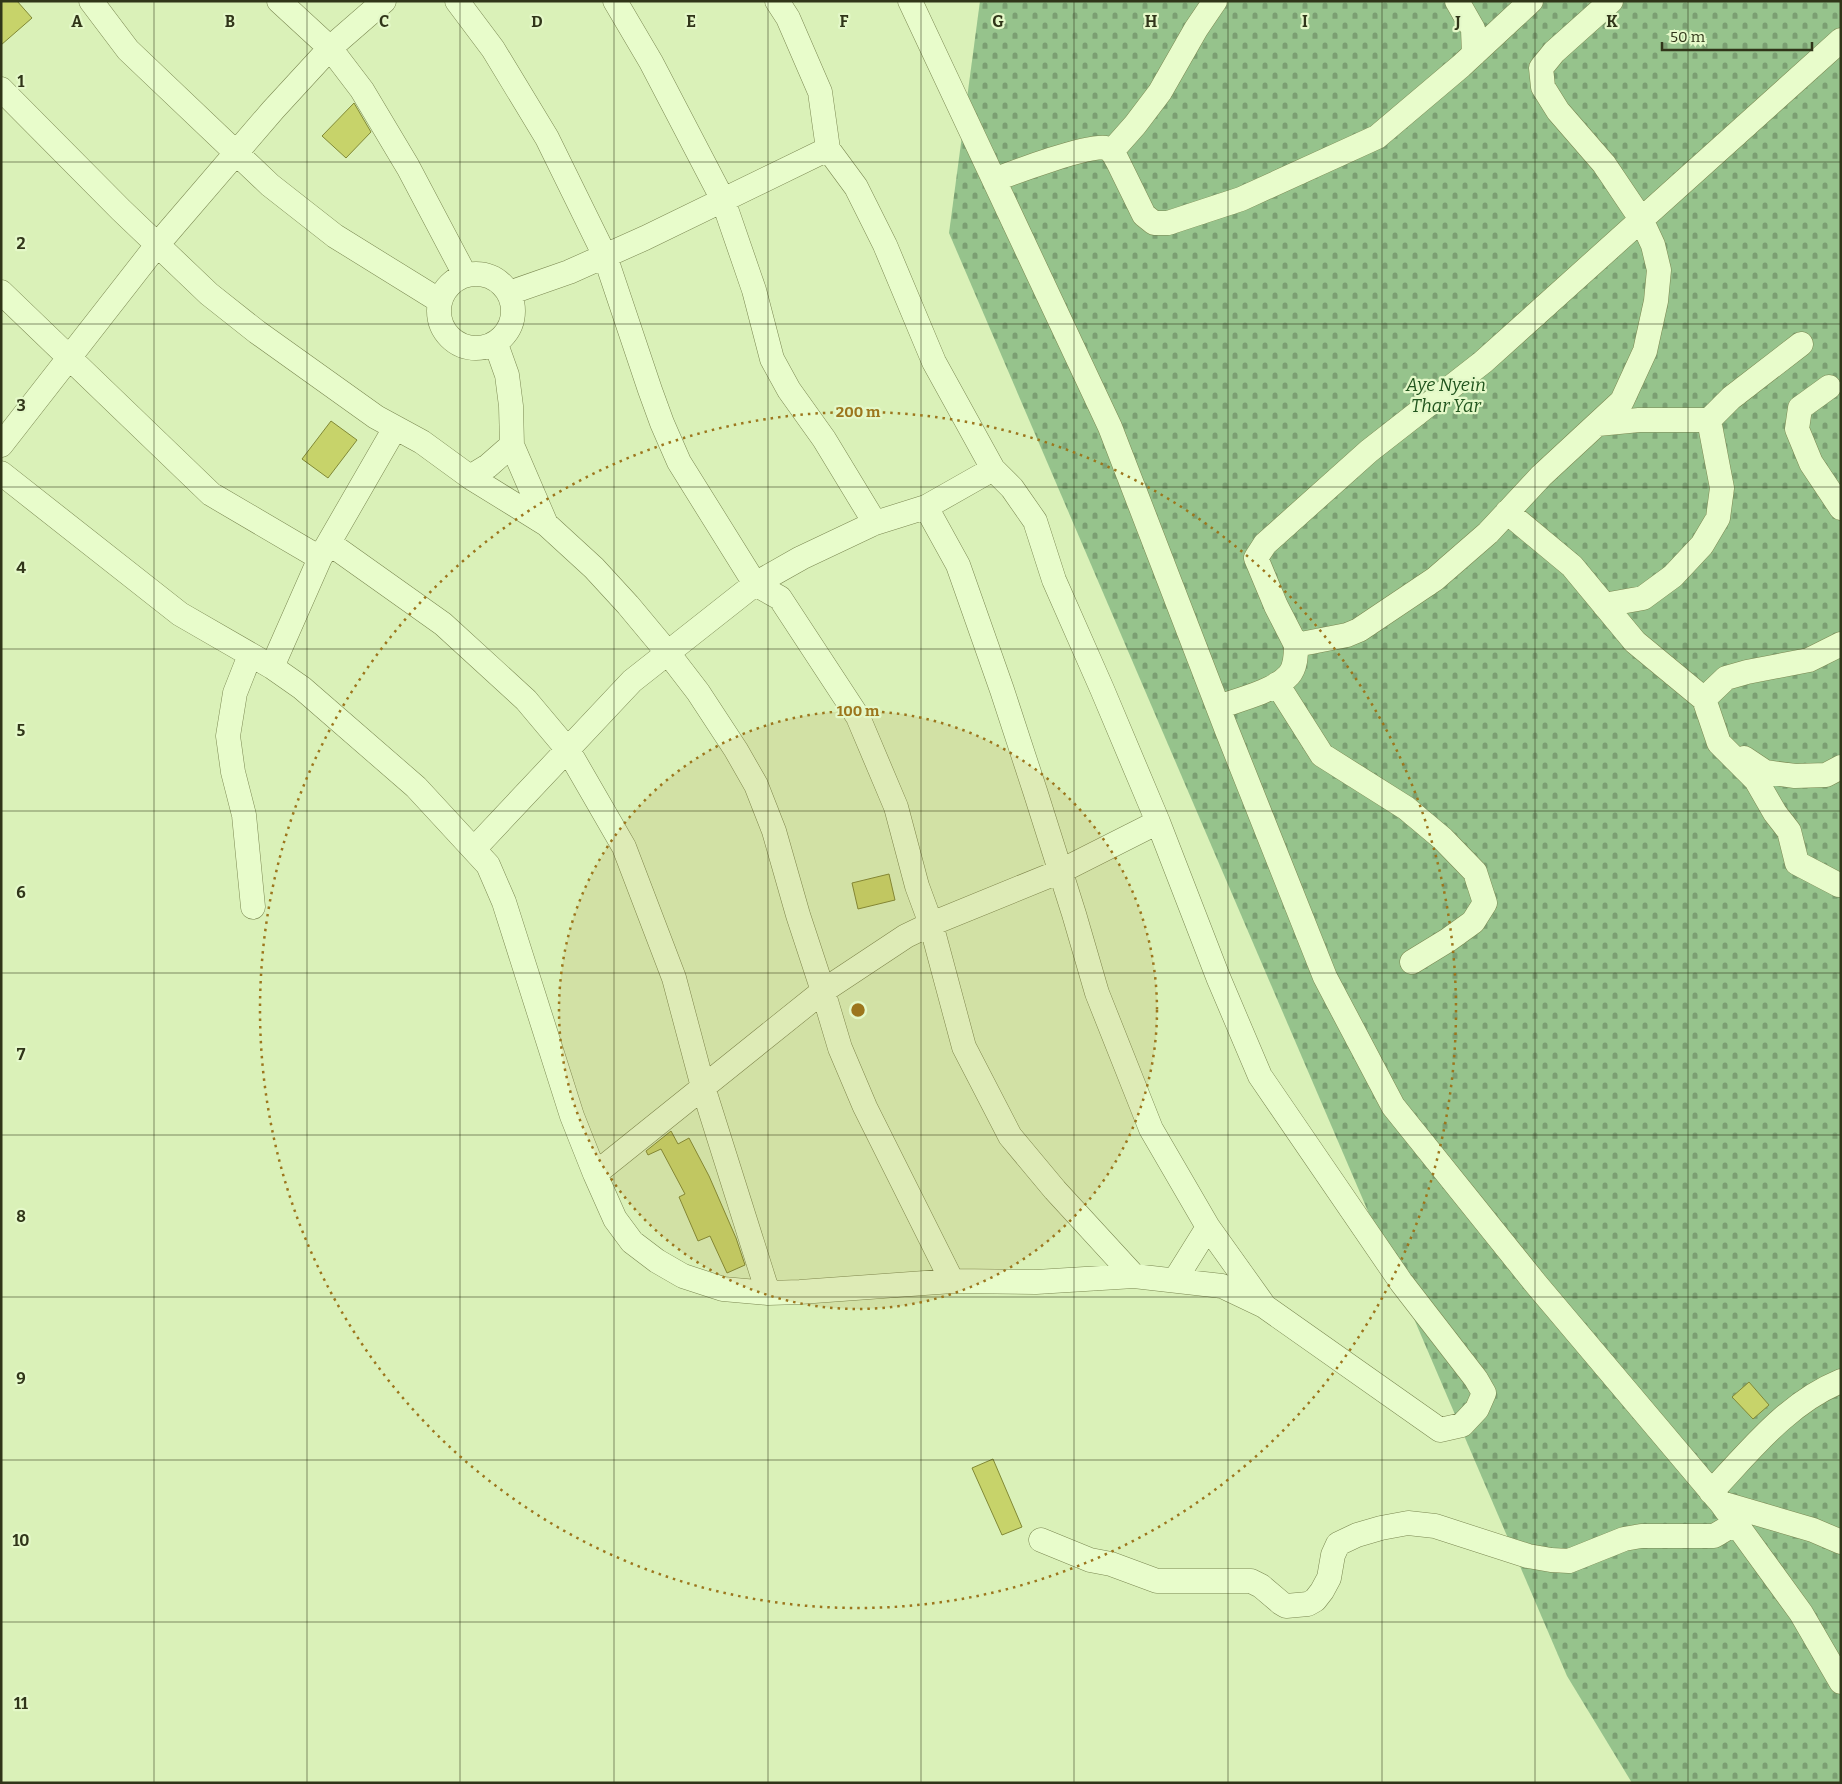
<svg xmlns="http://www.w3.org/2000/svg" width="1842" height="1784" font-family="Bitter,serif">
	<style>
		.cemetery { fill: url(#cemetery-stones) }
		.building { fill: #c7d36a; stroke: #818936 }
		.lines { fill: none; stroke-linecap: round; stroke-linejoin: round }
		.street-casing { stroke: #7b8852; stroke-width: 25 }
		.street { stroke: #e8fccb; stroke-width: 24 }
		.grid { fill: none; stroke: #303519; stroke-width: 1; stroke-opacity: 0.55 }
		.ring { fill: none; stroke: #9c761d; stroke-width: 2.5; stroke-dasharray: 2.5 5 }
		.labels { text-anchor: middle; dominant-baseline: central; stroke-width: 4.5; stroke-linejoin: round; paint-order: stroke }
		.park-label { font-size: 18px; font-style: italic; fill: #20541d; stroke: #e4f8c8 }
		.grid-label { font-size: 16px; text-anchor: middle; font-weight: bold; fill: #303519; stroke: #e4f8c8; stroke-width: 4.5; stroke-linejoin: round; paint-order: stroke }
		.centre { fill: #9c761d; stroke: #e4f8c8; stroke-width: 2.5 }
		.ring-label { font-size: 15px; text-anchor: middle; font-weight: bold; fill: #9c761d; stroke: #e4f8c8; stroke-width: 4.5; stroke-linejoin: round; paint-order: stroke }
	</style>
	<defs>
		<pattern id="cemetery-stones" width="16" height="16" patternUnits="userSpaceOnUse" patternTransform="scale(1.25)"><rect width="16" height="16" fill="#96c38c"/><path d="M2 7V4a2 2 0 0 1 4 0v3zM10 15v-3a2 2 0 0 1 4 0v3z" fill="#7b9f72"/></pattern>
	</defs>
	<rect width="100%" height="100%" fill="#daf1b8"/>
	<!-- cemetery -->
	<path class="cemetery" d="M980,1H1841V1783H1632L1567,1676L949,233Z"/>
	<!-- building -->
	<path class="building" d="M1,1H17L32,18L1,45Z
		M354,103L371,132L346,158L322,136Z
		M331,421L357,440L328,478L302,459Z
		M889,874L895,900L858,909L852,883Z
		M671,1131L678,1144L689,1138L709,1176L736,1238L745,1265L727,1273L710,1236L698,1241L679,1197L685,1194L661,1149L648,1155L646,1151Z
		M1749,1382L1769,1405L1753,1419L1732,1397Z
		M993,1459L1022,1527L1002,1535L972,1468Z"/>
	<g class="lines">
		<!-- street casing -->
		<g class="street-casing">
			<path id="street" d="M91,1L128,50L270,185L335,236L440,301
				M279,1L330,48L362,90L408,167L465,275
				M457,1L493,49L547,138L605,256L650,390L662,423L679,462L755,584L780,598L858,717L896,807L917,886L931,924L964,1047L1010,1136L1055,1190L1134,1276
				M615,1L651,62L723,200L754,290L772,359L789,390L824,439L875,523
				M910,1L1110,427L1226,728L1325,977L1393,1106L1536,1284L1721,1503L1801,1613L1841,1682
				M1457,1L1473,29L1474,54
				M1,89L121,210L209,294L257,332L376,417L422,442L470,477L546,524L594,568L628,605L668,653L698,692L736,750L756,785L774,831L798,915L823,991L840,1048L865,1107L952,1281
				M1112,151L1135,125L1160,92L1196,29L1215,1
				M994,180C1012,173 1092,143 1106,148C1112,150 1114,155 1117,160L1144,215L1154,223H1168L1241,199L1377,137L1461,66L1531,1
				M439 311a37 37 0 1 1 74 0a37 37 0 1 1-74 0Z
				M1,292L211,494L320,558
				M509,293L569,272L645,238L828,149
				M1829,387L1800,408L1797,429L1811,463L1841,508
				M1598,424L1639,420H1709L1731,398L1801,344
				M1,445L157,245L273,110L330,48L384,1
				M512,445L546,524
				M1,473L180,614L272,667L302,688L416,787L488,865L504,902L572,1116L595,1174L615,1219L632,1242L657,1261L683,1276L723,1289L768,1293L800,1292L952,1281L1036,1282L1134,1276L1222,1286L1264,1306L1440,1430L1462,1425L1477,1409L1484,1393L1476,1379L1401,1282L1260,1076L1218,977L1158,822L1102,689L1054,580L1035,521L1012,488L993,469L934,362L885,245L856,187L828,149L820,92L788,18L777,1
				M470,477L488,466L512,445L511,406L507,375L496,344
				M926,507L958,565L1002,690L1036,794L1074,914L1097,993L1151,1129L1208,1227L1263,1304
				M1507,512L1572,566L1635,642L1704,699L1719,743L1756,780L1775,813L1789,831L1797,863L1839,885L1841,884
				M329,543L443,624L526,700L568,750L624,847L674,978L703,1087L768,1293
				M1604,605L1643,598L1673,576L1702,545L1718,518L1722,488L1709,420
				M1296,645L1276,606L1256,558L1265,544L1369,451L1483,362L1841,40
				M250,655L235,693L228,736L233,772L244,815L253,907
				M272,667L320,558L395,428
				M1277,684L1322,755L1406,808L1443,839L1475,872L1485,903L1473,922L1448,940L1412,962
				M1704,699L1726,678L1747,672L1809,660L1841,644
				M1218,707C1238,700 1275,691 1289,675C1296,667 1296,655 1296,645L1347,635L1359,630L1435,579L1488,533L1541,476L1622,401L1645,351L1656,301L1659,270L1653,245L1641,219L1604,164L1558,111L1543,87L1541,68L1554,52L1611,1
				M1744,758L1765,772L1795,776L1826,775L1841,767
				M474,849L632,681L755,584L801,558L875,523L926,507L993,469
				M595,1174L823,991L906,936L931,924L1061,871L1158,822
				M1175,1280L1208,1227
				M1711,1492C1750,1451 1787,1403 1841,1381
				M1721,1503L1813,1530L1841,1542
				M1041,1540L1090,1560L1111,1564L1157,1581H1251L1261,1586L1281,1603L1286,1606L1308,1604L1315,1600L1322,1591L1329,1578L1333,1555L1338,1544L1357,1535L1381,1528L1408,1523L1435,1526L1528,1556L1551,1560L1569,1561L1624,1539L1641,1536H1714L1736,1523"/>
		</g>
		<!-- street -->
		<use href="#street" class="street"/>
	</g>
	<!-- grid -->
	<path class="grid" d="M154,1V1783M307,1V1783M460,1V1783M614,1V1783M768,1V1783M921,1V1783M1074,1V1783M1228,1V1783M1382,1V1783M1535,1V1783M1688,1V1783M1,162H1841M1,324H1841M1,487H1841M1,649H1841M1,811H1841M1,973H1841M1,1135H1841M1,1297H1841M1,1460H1841M1,1622H1841"/>
	<!-- distance rings -->
	<circle cx="858" cy="1010" r="299" fill="#9c761d" fill-opacity=".12"/>
	<g class="ring">
		<circle cx="858" cy="1010" r="299"/>
		<circle cx="858" cy="1010" r="598"/>
	</g>
	<g class="labels">
		<!-- park labels -->
		<g class="park-label">
			<text x="1446" y="385">Aye Nyein<tspan x="1446" dy="21">Thar Yar</tspan></text>
		</g>
	</g>
	<g class="grid-label">
		<text x="77" y="27">A</text>
		<text x="230" y="27">B</text>
		<text x="384" y="27">C</text>
		<text x="537" y="27">D</text>
		<text x="691" y="27">E</text>
		<text x="844" y="27">F</text>
		<text x="998" y="27">G</text>
		<text x="1151" y="27">H</text>
		<text x="1305" y="27">I</text>
		<text x="1458" y="27">J</text>
		<text x="1612" y="27">K</text>
		<text x="21" y="87">1</text>
		<text x="21" y="249">2</text>
		<text x="21" y="411">3</text>
		<text x="21" y="573">4</text>
		<text x="21" y="736">5</text>
		<text x="21" y="898">6</text>
		<text x="21" y="1060">7</text>
		<text x="21" y="1222">8</text>
		<text x="21" y="1384">9</text>
		<text x="21" y="1546">10</text>
		<text x="21" y="1709">11</text>
	</g>
	<circle cx="858" cy="1010" r="8" class="centre"/>
	<g class="ring-label">
		<text x="858" y="417">200 m</text>
		<text x="858" y="716">100 m</text>
	</g>
	<!-- border -->
	<rect width="1842" height="1784" fill="none" stroke="#303519" stroke-width="5"/>
	<!-- scale -->
	<path d="M1662 42v8h150v-8" fill="none" stroke="#303519" stroke-width="2.5"/>
	<text x="1670" y="42" font-size="15" fill="#303519" stroke="#e4f8c8" stroke-width="4" paint-order="stroke">50 m</text>
</svg>
